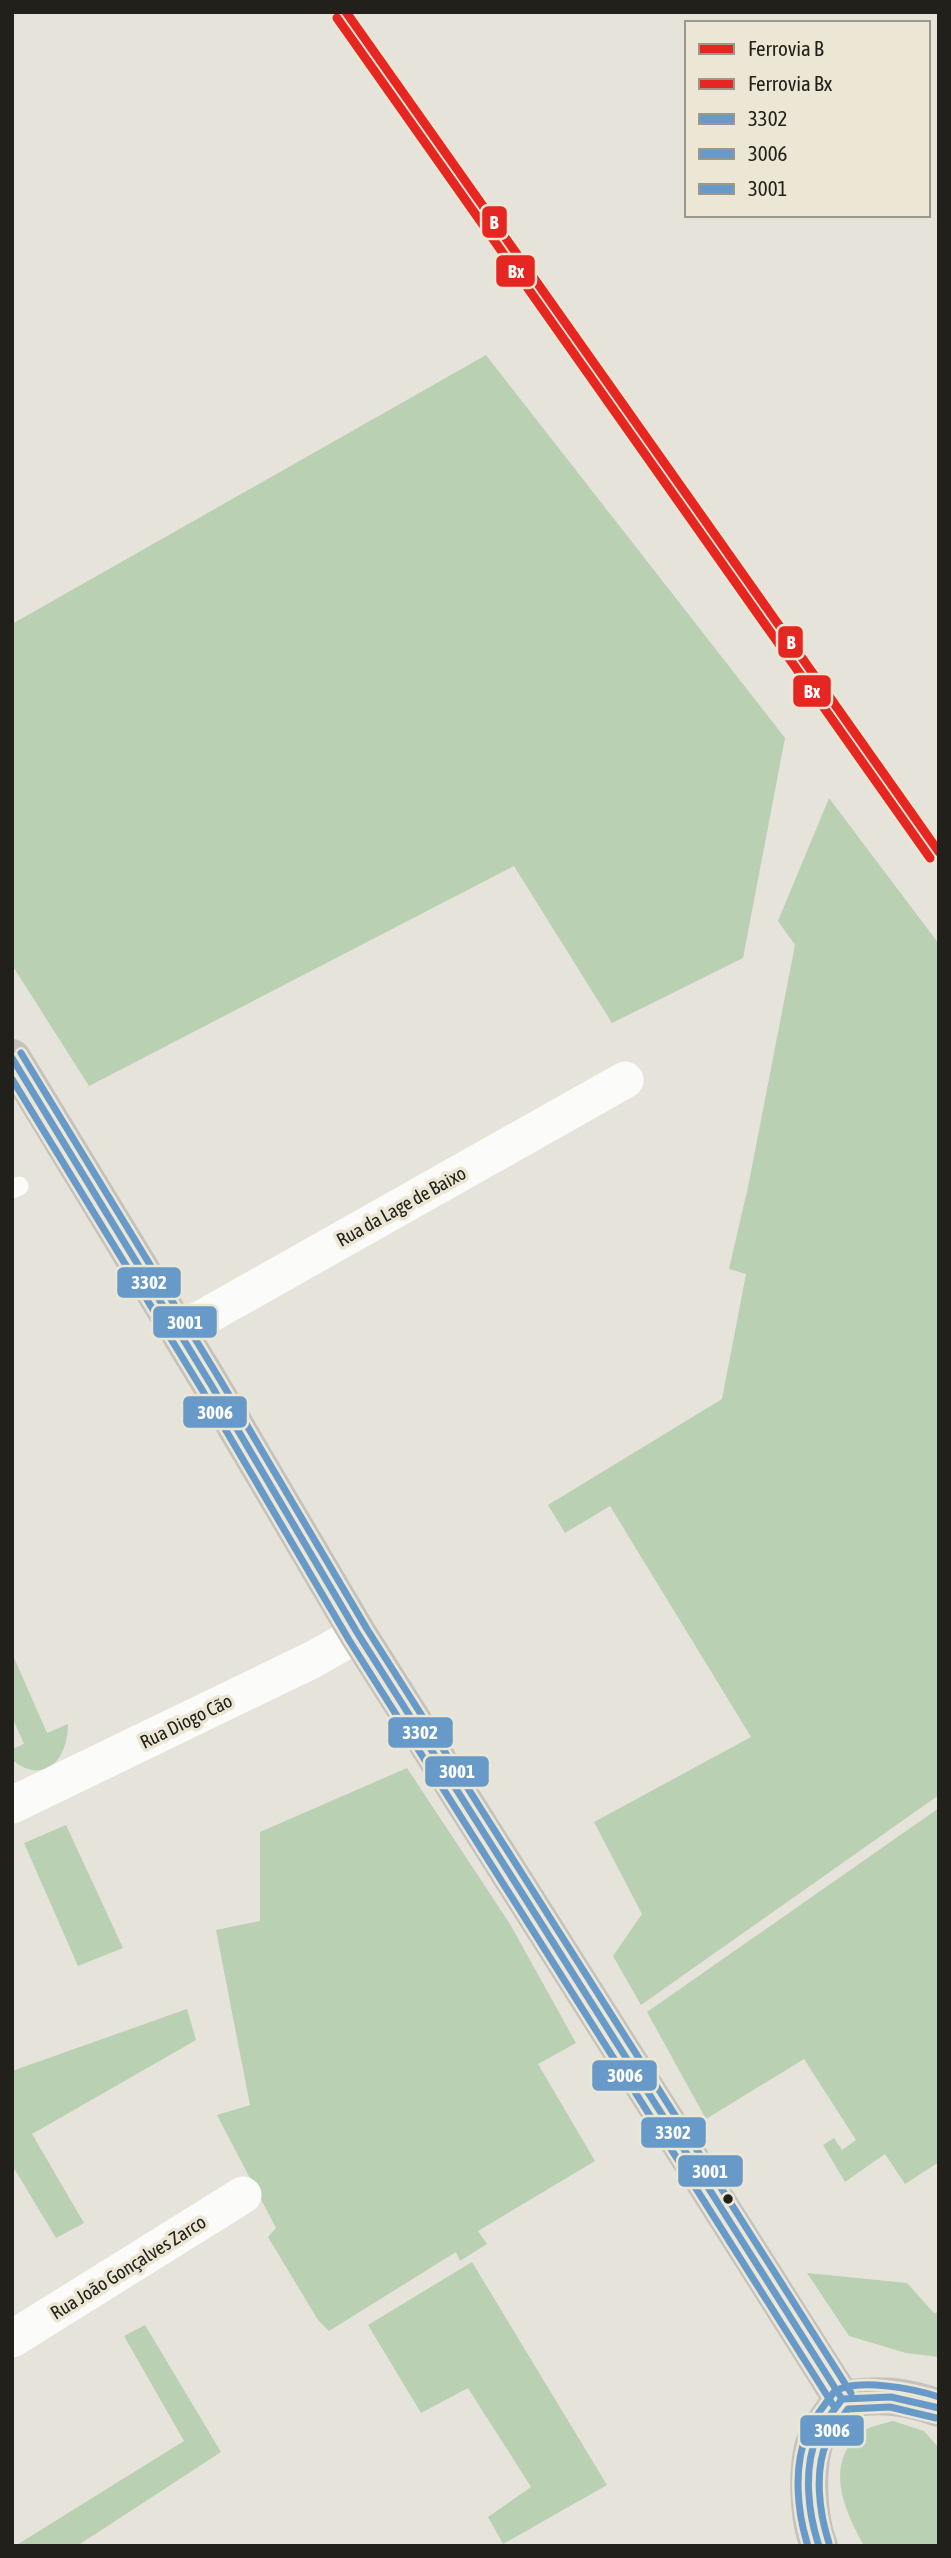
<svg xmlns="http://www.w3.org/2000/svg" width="951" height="2558" font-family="'Asap Condensed',sans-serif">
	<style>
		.green { fill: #b9d0b2 }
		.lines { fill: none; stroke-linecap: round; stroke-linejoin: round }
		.service { stroke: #fbfbf9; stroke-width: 19 }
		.minor { stroke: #fbfbf9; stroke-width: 37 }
		.primary { stroke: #c5c2be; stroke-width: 38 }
		.bus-1-casing { stroke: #ece6d4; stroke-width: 12 }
		.bus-2-casing { stroke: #ece6d4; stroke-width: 12 }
		.bus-3-casing { stroke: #ece6d4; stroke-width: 12 }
		.bus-1 { stroke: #679ac9; stroke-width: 7 }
		.bus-2 { stroke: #679ac9; stroke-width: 7 }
		.bus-3 { stroke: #679ac9; stroke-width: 7 }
		.rail-1-casing { stroke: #ece6d4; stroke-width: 14 }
		.rail-2-casing { stroke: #ece6d4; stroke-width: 14 }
		.rail-1 { stroke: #e62621; stroke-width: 9 }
		.rail-2 { stroke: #e62621; stroke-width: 9 }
		.bus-dot { fill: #22201a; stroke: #ece6d4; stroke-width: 2.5 }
		.labels { text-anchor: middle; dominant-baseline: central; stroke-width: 7; stroke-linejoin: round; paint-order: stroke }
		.street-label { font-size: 19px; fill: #22201a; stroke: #ece6d4 }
		.line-badge { stroke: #ece6d4; stroke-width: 2.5 }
		.badge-label { font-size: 19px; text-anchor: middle; font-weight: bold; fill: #fff }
	</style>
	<rect width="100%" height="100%" fill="#e6e3da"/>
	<!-- green -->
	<path class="green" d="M486,355L785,738L743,958L612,1023L514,866L89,1086L12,965V624Z
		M829,798L939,944V1795L641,2005L613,1956L642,1914L594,1822L751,1737L610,1506L565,1533L548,1505L722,1399L746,1274L729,1269L748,1187L795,945L778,921Z
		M12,1653L47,1733L68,1724C68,1759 45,1786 12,1760V1749L24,1744L12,1717Z
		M407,1768L510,1924L576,2043L538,2064L595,2161L478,2231L487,2244L460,2261L456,2252L329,2331L318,2320L268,2237L276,2228L217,2115L250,2105L216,1930L260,1921V1832Z
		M939,1808V2162L905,2184L885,2154L845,2182L823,2145L834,2138L842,2150L856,2140L804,2059L706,2119L647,2012Z
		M66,1825L123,1948L78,1966L24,1843Z
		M187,2009L196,2040L32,2134L84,2223L56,2238L12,2165V2071Z
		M472,2262L607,2485L503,2544L488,2517L531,2487L468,2388L421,2413L368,2325Z
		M807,2273L907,2283L934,2313L939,2312V2357L906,2353L849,2336Z
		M145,2325L221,2452L77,2546H15L184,2441L124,2336Z
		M893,2421L924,2431L939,2448V2546H864C844,2510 823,2463 862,2432C869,2426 883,2424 893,2421Z"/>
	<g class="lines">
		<!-- service -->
		<path class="service" d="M12,1189L19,1186"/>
		<!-- minor -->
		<path class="minor" d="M178,1332L625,1080
			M12,1805L312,1660L358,1634
			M12,2339L243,2195"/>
		<!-- primary -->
		<path class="primary" d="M12,1058L210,1383L358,1634L842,2399
			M819,2546C808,2519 805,2464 817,2436C823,2423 834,2411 842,2399C881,2394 902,2395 939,2408"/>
		<!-- bus-1 casing -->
		<g class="bus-1-casing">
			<path id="bus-1" d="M12,1058L210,1383L358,1634L842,2399
				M819,2546C808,2513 803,2469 817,2436C823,2422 834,2411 842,2399L891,2397L939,2408"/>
		</g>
		<!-- bus-2 casing -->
		<g class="bus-2-casing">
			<path id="bus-2" d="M12,1079L201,1388L349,1640L833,2405
				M829,2543C819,2512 814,2471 827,2441C831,2429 841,2419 848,2409L890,2407L936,2418"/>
		</g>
		<!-- bus-3 casing -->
		<g class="bus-3-casing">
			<path id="bus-3" d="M21,1053L219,1378L367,1629L851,2393
				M808,2546C797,2512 793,2467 807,2433C813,2418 825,2405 834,2392C856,2377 915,2389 939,2397"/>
		</g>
		<!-- bus-1 -->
		<use href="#bus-1" class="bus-1"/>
		<!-- bus-2 -->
		<use href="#bus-2" class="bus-2"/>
		<!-- bus-3 -->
		<use href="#bus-3" class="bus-3"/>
		<!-- rail-1 casing -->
		<g class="rail-1-casing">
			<path id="rail-1" d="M346,12L939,852"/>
		</g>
		<!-- rail-2 casing -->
		<g class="rail-2-casing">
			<path id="rail-2" d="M337,18L930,858"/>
		</g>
		<!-- rail-1 -->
		<use href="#rail-1" class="rail-1"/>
		<!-- rail-2 -->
		<use href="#rail-2" class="rail-2"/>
	</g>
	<!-- markers -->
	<circle class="bus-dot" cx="728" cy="2199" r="6"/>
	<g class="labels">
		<!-- street labels -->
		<g class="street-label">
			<text transform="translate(401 1206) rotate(-29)">Rua da Lage de Baixo</text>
			<text transform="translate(186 1721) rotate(-26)">Rua Diogo Cão</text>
			<text transform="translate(128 2267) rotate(-32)">Rua João Gonçalves Zarco</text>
		</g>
	</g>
	<g class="line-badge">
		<rect x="481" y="205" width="27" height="34" rx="7" fill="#e62621"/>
		<rect x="495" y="254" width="41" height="34" rx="7" fill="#e62621"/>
		<rect x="777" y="625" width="27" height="34" rx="7" fill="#e62621"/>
		<rect x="792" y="674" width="40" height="34" rx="7" fill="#e62621"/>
		<rect x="116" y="1266" width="66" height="33" rx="7" fill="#679ac9"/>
		<rect x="152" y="1305" width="66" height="34" rx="7" fill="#679ac9"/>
		<rect x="182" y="1395" width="66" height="34" rx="7" fill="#679ac9"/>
		<rect x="387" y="1716" width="67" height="33" rx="7" fill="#679ac9"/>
		<rect x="424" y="1755" width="66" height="33" rx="7" fill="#679ac9"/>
		<rect x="591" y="2059" width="67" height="33" rx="7" fill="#679ac9"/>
		<rect x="640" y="2116" width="67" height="33" rx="7" fill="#679ac9"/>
		<rect x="677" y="2154" width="67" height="34" rx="7" fill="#679ac9"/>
		<rect x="799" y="2414" width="66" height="33" rx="7" fill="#679ac9"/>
	</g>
	<g class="badge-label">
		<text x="494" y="229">B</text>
		<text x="516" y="278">Bx</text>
		<text x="791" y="649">B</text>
		<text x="812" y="698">Bx</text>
		<text x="149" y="1289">3302</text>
		<text x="185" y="1329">3001</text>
		<text x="215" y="1419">3006</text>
		<text x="420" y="1739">3302</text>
		<text x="457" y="1778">3001</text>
		<text x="625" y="2082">3006</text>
		<text x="673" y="2139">3302</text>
		<text x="710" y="2178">3001</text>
		<text x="832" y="2437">3006</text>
	</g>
	<!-- border -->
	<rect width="951" height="2558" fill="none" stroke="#22201a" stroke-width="28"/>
	<!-- legend -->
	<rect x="685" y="21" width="245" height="196" fill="#ece6d4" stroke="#9b978a" stroke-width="2"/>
	<rect x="699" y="44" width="35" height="10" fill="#e62621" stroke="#9b978a" stroke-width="2"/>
	<text x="748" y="56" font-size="21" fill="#22201a">Ferrovia B</text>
	<rect x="699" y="79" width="35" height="10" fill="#e62621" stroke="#9b978a" stroke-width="2"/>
	<text x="748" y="91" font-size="21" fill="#22201a">Ferrovia Bx</text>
	<rect x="699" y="114" width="35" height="10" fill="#679ac9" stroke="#9b978a" stroke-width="2"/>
	<text x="748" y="126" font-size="21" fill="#22201a">3302</text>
	<rect x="699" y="149" width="35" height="10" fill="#679ac9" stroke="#9b978a" stroke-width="2"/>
	<text x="748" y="161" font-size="21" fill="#22201a">3006</text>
	<rect x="699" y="184" width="35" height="10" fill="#679ac9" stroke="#9b978a" stroke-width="2"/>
	<text x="748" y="196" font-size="21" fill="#22201a">3001</text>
</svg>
